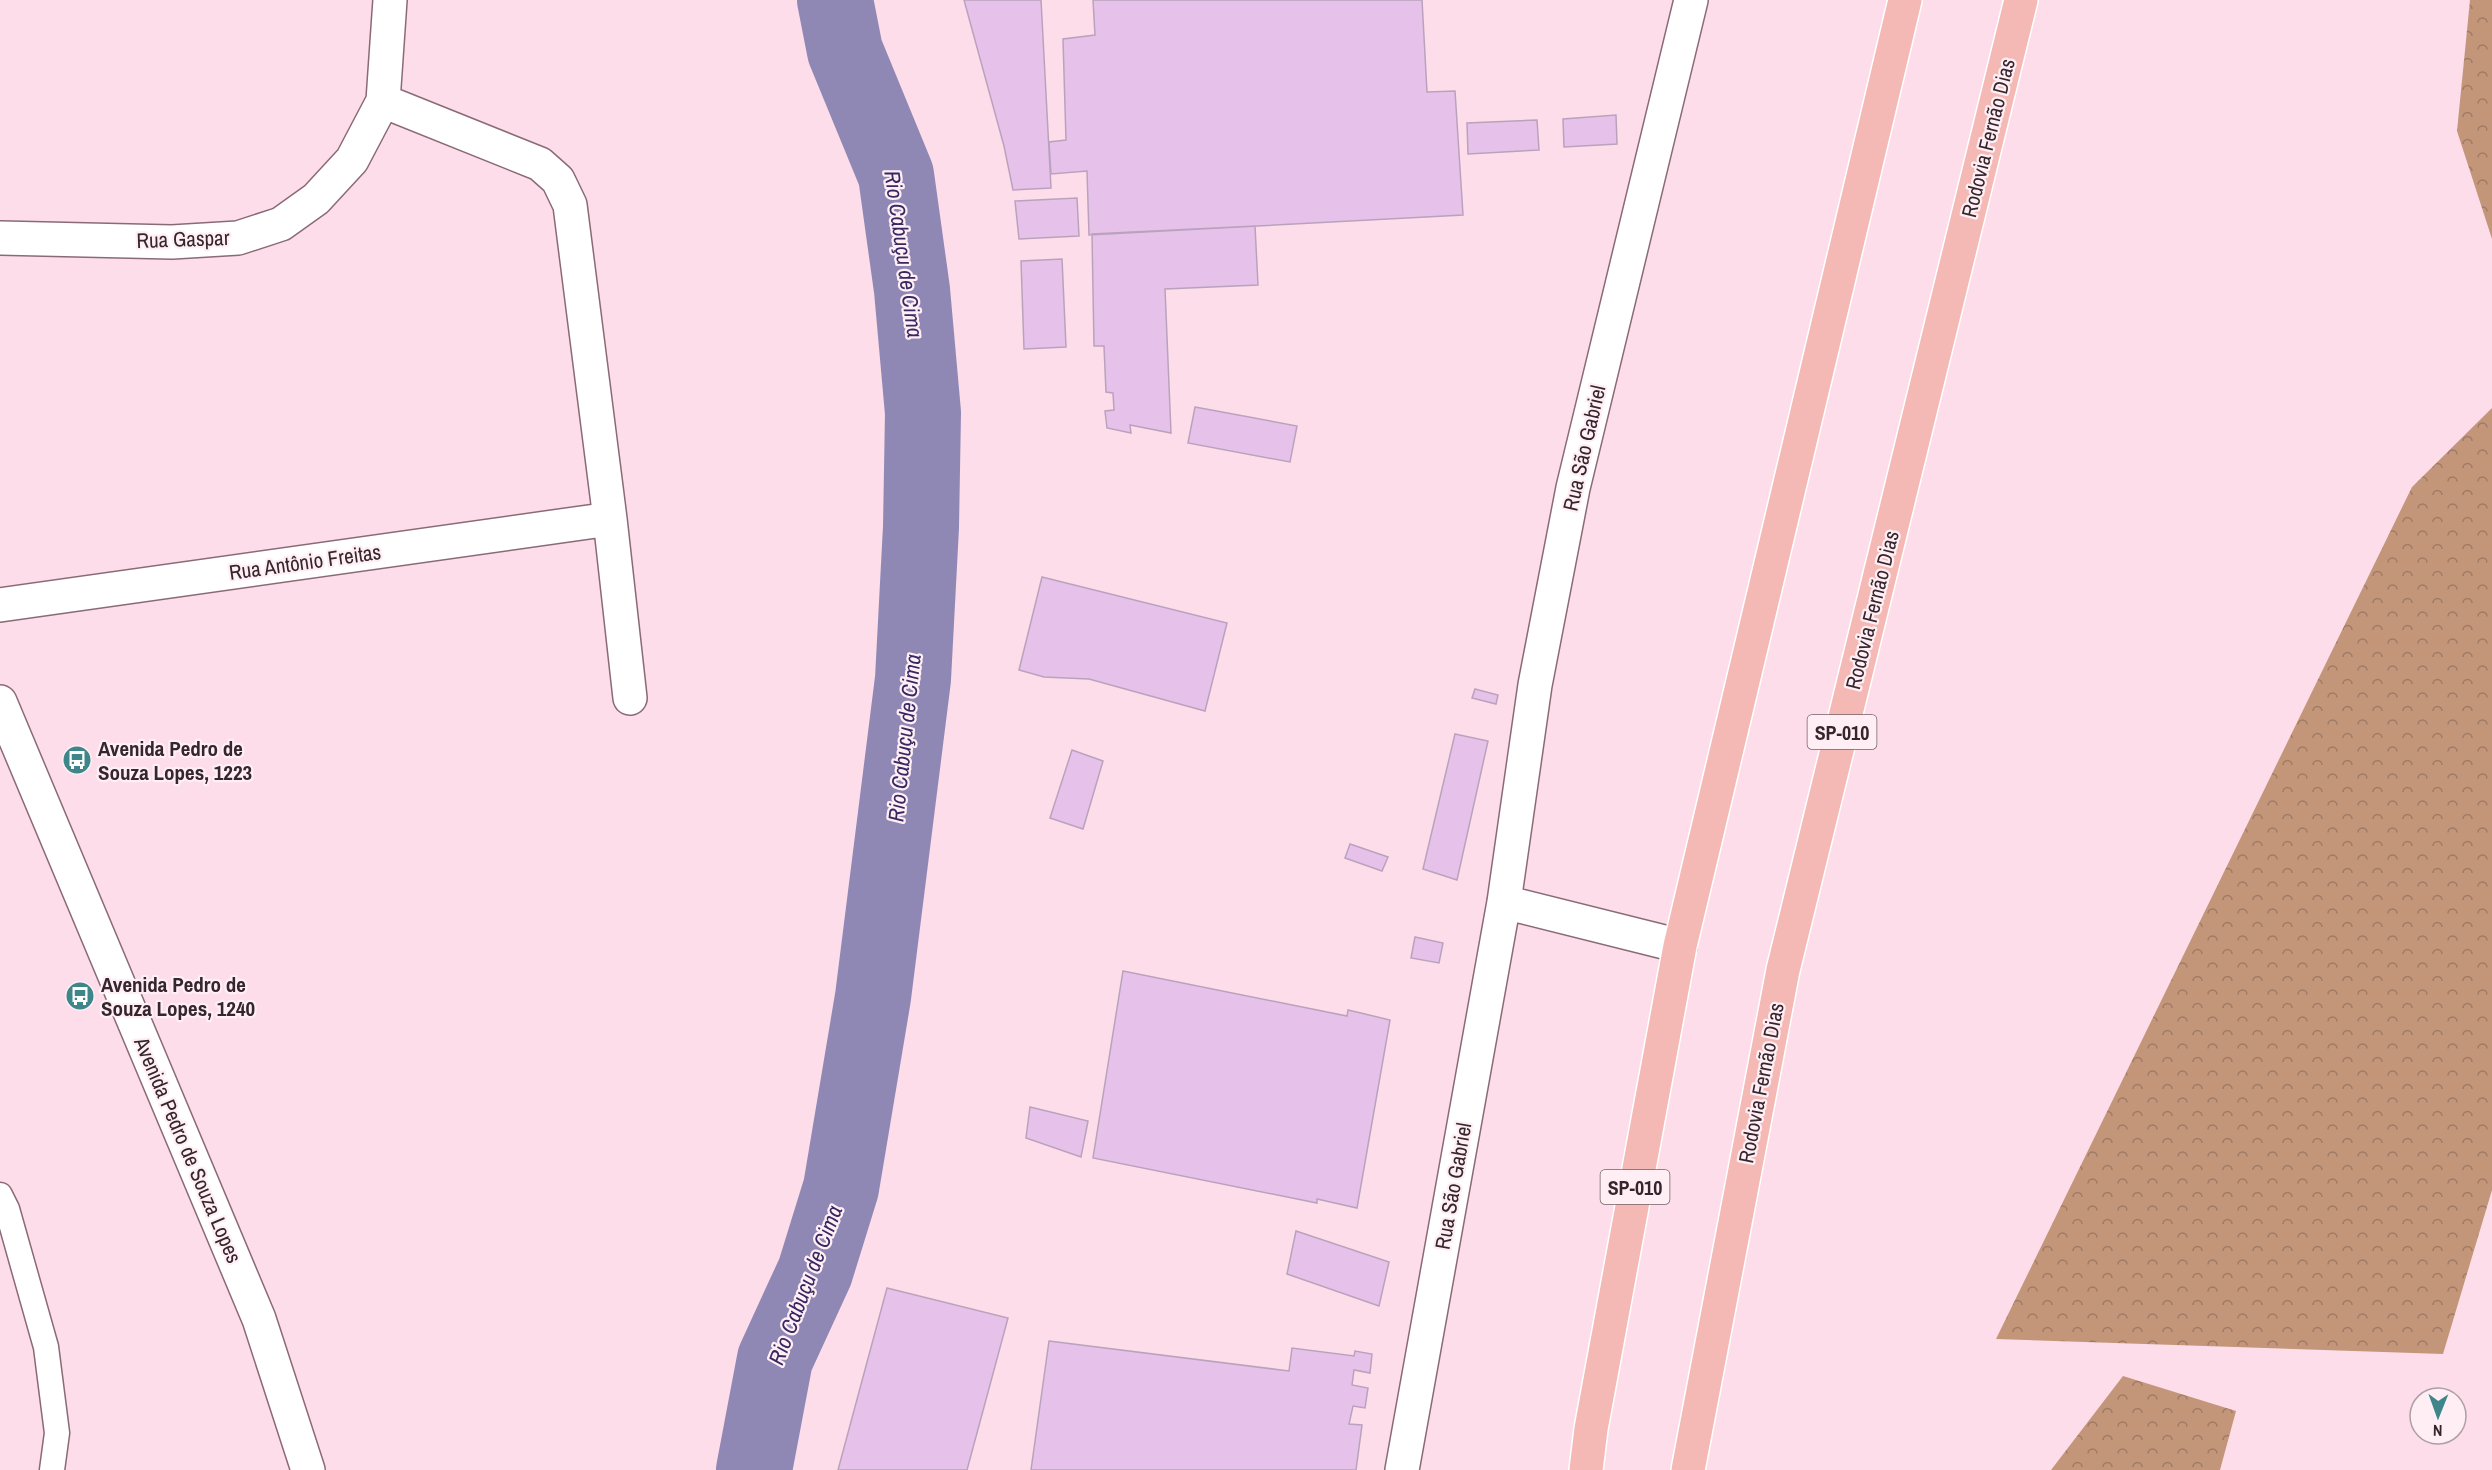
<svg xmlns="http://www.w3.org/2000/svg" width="2492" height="1470" font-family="'Archivo Narrow',sans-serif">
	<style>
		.forest { fill: url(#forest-crowns) }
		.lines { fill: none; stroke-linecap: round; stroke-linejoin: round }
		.river { stroke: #8f88b5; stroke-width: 76 }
		.building { fill: #e6c2eb; stroke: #baa2bd; stroke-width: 1.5 }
		.lane-casing { stroke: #8b6a77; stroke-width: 27 }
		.street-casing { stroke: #8b6a77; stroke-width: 36 }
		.secondary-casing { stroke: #8b6a77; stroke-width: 36 }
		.highway-casing { stroke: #fff; stroke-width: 36 }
		.lane { stroke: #fff; stroke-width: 24 }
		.street { stroke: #fff; stroke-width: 33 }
		.secondary { stroke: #fff; stroke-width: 33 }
		.highway { stroke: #f5b9b5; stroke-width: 33 }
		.labels { text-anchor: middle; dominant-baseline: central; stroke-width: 4.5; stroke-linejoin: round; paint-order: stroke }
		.shield { fill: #ffeff5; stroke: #716268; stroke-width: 1.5 }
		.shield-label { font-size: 20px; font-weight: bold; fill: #34262c }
		.street-label { font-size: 21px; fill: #34262c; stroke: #ffeff5 }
		.poi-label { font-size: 21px; font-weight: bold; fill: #34262c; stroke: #ffeff5; text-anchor: start }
		.water-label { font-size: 22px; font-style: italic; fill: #362861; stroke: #ffeff5 }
	</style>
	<defs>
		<pattern id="forest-crowns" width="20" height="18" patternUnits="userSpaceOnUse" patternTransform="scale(1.5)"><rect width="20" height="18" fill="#c3967a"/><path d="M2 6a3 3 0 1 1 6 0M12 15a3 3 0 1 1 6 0" fill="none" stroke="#9f7a64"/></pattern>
	</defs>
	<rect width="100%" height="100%" fill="#fcdde9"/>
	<!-- forest -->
	<path class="forest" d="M2470,0H2492V239L2457,131Z
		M2492,408V1190L2443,1354L1996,1339L2412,487Z
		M2123,1376L2236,1411L2220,1470H2051Z"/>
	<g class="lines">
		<!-- river -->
		<path class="river" d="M754,1470L775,1359L815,1272L841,1188L873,997L913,679L921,527L923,413L912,290L896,175L845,51L835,0"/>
	</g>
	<!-- building -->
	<path class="building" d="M964,0H1041L1051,188L1013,190L1004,146Z
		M1093,0H1422L1427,92L1455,91L1463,215L1089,235L1087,171L1051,174L1049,142L1066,140L1063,39L1095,35Z
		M1616,115L1617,144L1564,147L1563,119Z
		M1537,120L1539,150L1468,154L1467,123Z
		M1077,198L1079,236L1019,239L1015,201Z
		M1255,226L1258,285L1165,289L1171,433L1130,425L1131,433L1107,428L1105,411L1114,410L1113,393L1106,392L1104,346H1094L1092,234Z
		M1062,259L1066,347L1024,349L1021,261Z
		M1195,407L1297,426L1290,462L1188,443Z
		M1042,577L1227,623L1205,711L1089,679L1044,677L1019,670Z
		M1475,689L1498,695L1496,704L1472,698Z
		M1455,734L1488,741L1457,880L1423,869Z
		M1072,750L1103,761L1083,829L1050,818Z
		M1350,844L1388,857L1382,871L1345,858Z
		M1415,937L1443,943L1439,963L1411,958Z
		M1123,971L1347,1016L1348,1010L1390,1020L1357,1208L1317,1199V1203L1093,1158Z
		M1030,1107L1088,1121L1081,1157L1026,1138Z
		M1296,1231L1389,1262L1379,1306L1287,1274Z
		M887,1288L1008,1318L967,1470H838Z
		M1049,1341L1289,1371L1292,1348L1354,1356L1355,1351L1372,1354L1370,1373L1354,1370L1352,1385L1368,1388L1365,1408L1353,1406L1349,1424L1362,1425L1356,1470H1031Z"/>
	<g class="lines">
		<!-- lane casing -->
		<g class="lane-casing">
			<path id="lane" d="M0,1195L7,1209L46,1347L57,1433L52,1470"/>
		</g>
		<!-- street casing -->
		<g class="street-casing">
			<path id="street" d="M383,101L540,164L558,180L570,205L610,519L630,698
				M0,238L172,242L238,238L281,224L316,199L352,160L383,101L390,0
				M0,605L610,519
				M1504,902L1680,946
				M1402,1470L1504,902L1535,685L1573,488L1691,0"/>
		</g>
		<!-- secondary casing -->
		<g class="secondary-casing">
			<path id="secondary" d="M0,702L259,1319L308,1470"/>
		</g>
		<!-- highway casing -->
		<g class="highway-casing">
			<path id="highway" d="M1586,1470L1591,1429L1680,946L1905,0
				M1688,1470L1783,970L2021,0"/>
		</g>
		<!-- lane -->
		<use href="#lane" class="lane"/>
		<!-- street -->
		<use href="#street" class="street"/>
		<!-- secondary -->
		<use href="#secondary" class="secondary"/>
		<!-- highway -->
		<use href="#highway" class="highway"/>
	</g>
	<!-- icons -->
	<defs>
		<g id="bus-disc" transform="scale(1.5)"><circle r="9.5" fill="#3e8689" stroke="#ffeff5"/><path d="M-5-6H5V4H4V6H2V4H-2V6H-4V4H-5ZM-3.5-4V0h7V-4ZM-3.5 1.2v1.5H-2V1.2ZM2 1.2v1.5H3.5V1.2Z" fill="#fff"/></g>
	</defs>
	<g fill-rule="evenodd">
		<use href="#bus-disc" x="77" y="760"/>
		<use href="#bus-disc" x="80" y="996"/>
	</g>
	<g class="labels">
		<!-- shield labels -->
		<g class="shield">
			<rect x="1807.5" y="715" width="69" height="34" rx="4.5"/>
			<rect x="1600.5" y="1170" width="69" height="34" rx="4.5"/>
		</g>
		<g class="shield-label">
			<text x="1842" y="732">SP-010</text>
			<text x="1635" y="1187">SP-010</text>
		</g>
		<!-- street labels -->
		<g class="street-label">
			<text transform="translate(1988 138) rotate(-76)">Rodovia Fernão Dias</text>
			<text transform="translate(183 239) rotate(-2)">Rua Gaspar</text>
			<text transform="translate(1584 448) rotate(-77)">Rua São Gabriel</text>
			<text transform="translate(305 562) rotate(-8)">Rua Antônio Freitas</text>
			<text transform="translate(1872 610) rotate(-76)">Rodovia Fernão Dias</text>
			<text transform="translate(1761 1083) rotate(-79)">Rodovia Fernão Dias</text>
			<text transform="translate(188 1150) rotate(67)">Avenida Pedro de Souza Lopes</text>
			<text transform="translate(1453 1186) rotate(-80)">Rua São Gabriel</text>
		</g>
		<!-- poi labels -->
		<g class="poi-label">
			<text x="98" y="748">Avenida Pedro de<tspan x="98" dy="24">Souza Lopes, 1223</tspan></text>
			<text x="101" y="984">Avenida Pedro de<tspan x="101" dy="24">Souza Lopes, 1240</tspan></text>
		</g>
		<!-- water labels -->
		<g class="water-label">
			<text transform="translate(904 254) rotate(82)">Rio Cabuçu de Cima</text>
			<text transform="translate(904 738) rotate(-84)">Rio Cabuçu de Cima</text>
			<text transform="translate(805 1285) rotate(-69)">Rio Cabuçu de Cima</text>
		</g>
	</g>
	<!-- north arrow -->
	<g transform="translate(2438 1416) rotate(181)"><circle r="28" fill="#ffeff5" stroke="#ae9fa5" stroke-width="1.5"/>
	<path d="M0-4.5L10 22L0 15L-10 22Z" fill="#3e8689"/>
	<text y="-9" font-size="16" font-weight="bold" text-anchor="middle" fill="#34262c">N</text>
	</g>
</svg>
